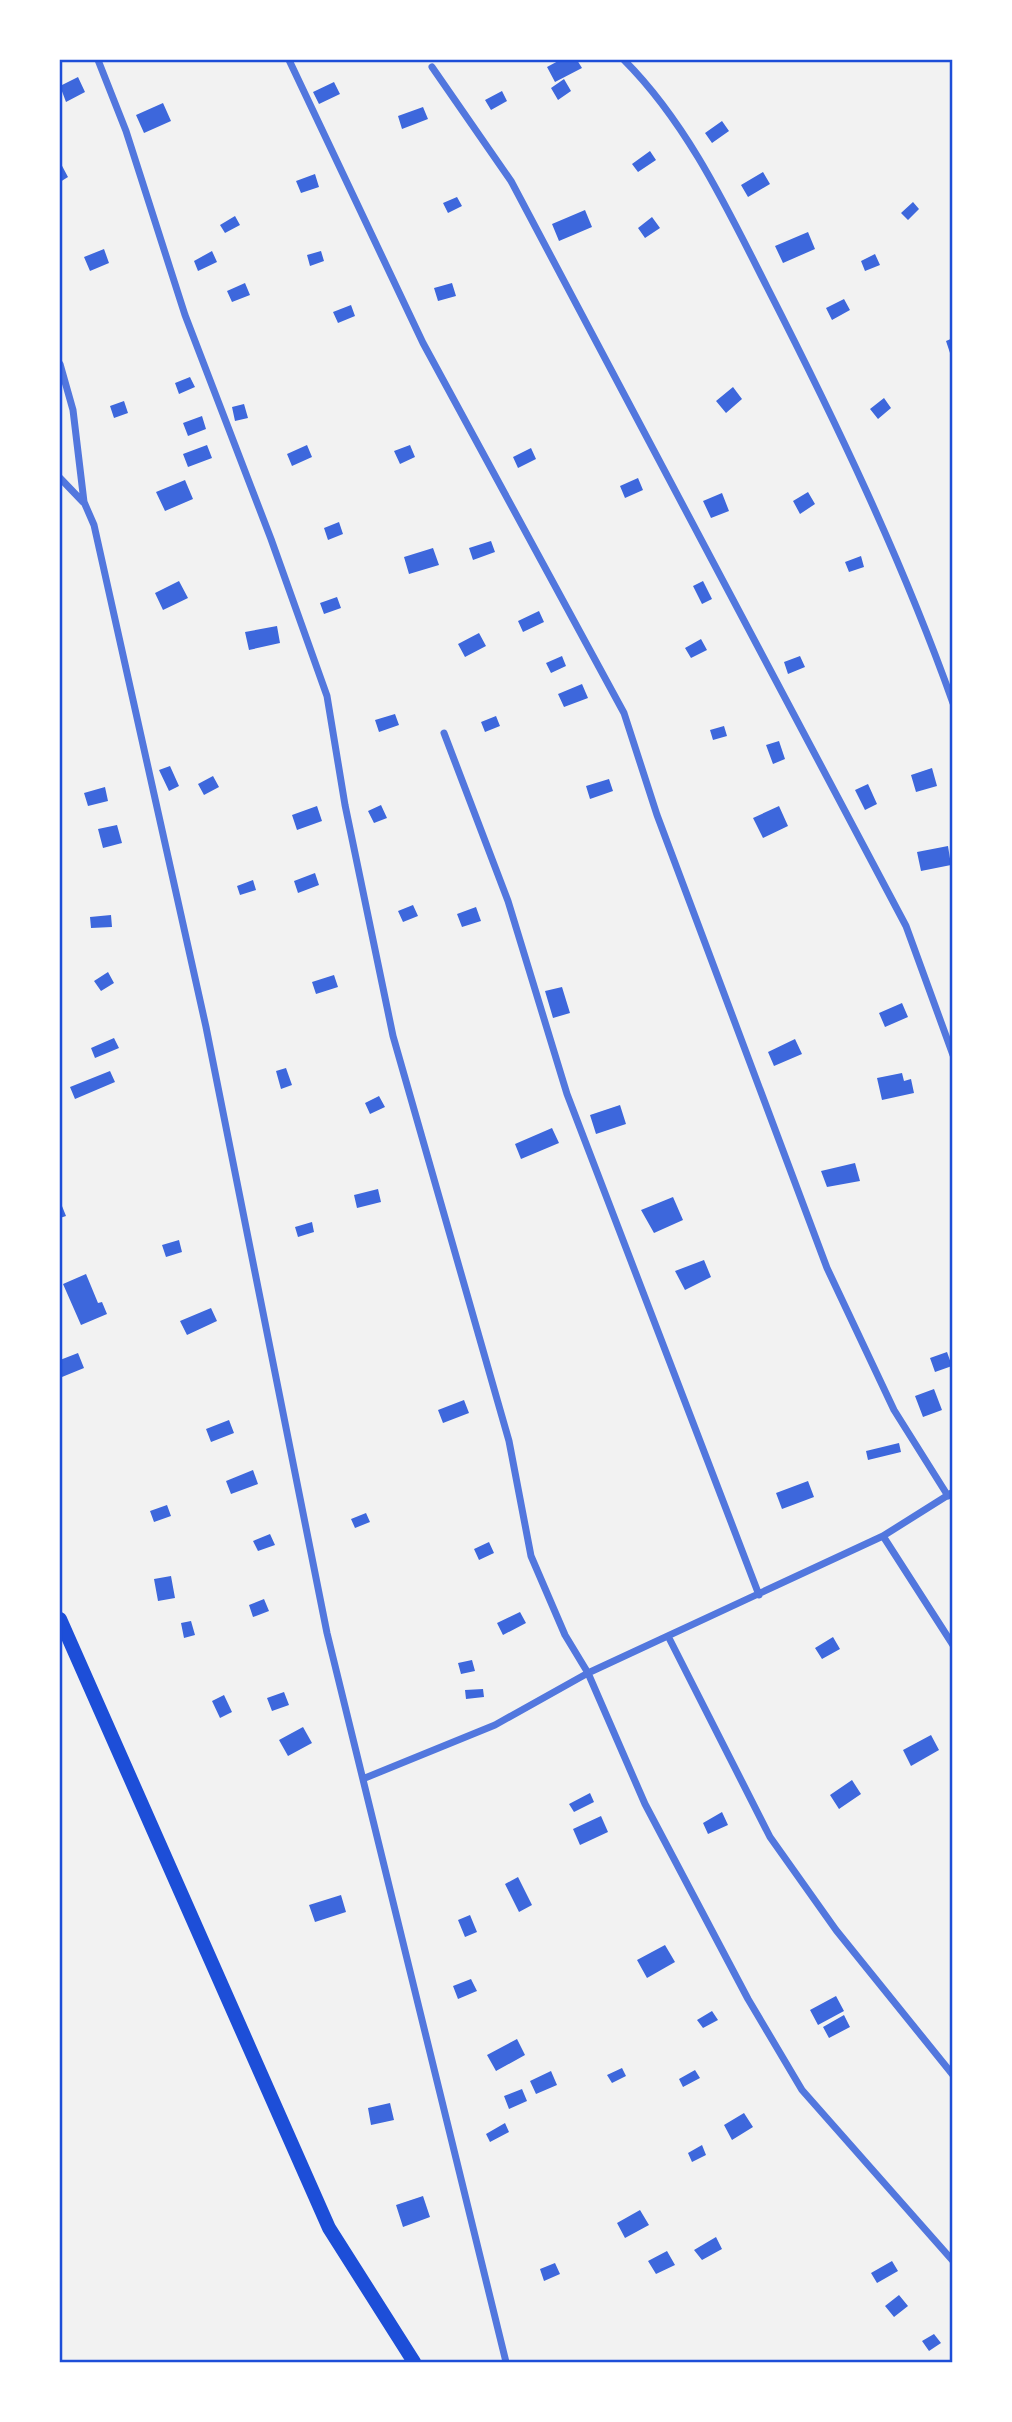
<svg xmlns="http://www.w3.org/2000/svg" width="1012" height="2422" font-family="Jost,sans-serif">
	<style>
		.building { fill: #3d67dc }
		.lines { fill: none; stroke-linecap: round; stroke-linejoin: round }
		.minor { stroke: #5277de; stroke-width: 7 }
		.secondary { stroke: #1d4ed8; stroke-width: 14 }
		.neatline { fill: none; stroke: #1d4ed8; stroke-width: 2.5 }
	</style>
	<rect width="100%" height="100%" fill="#f2f2f2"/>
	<!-- building -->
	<path class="building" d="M560,60H577L582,68L555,82L547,67Z
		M78,77L85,92L66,102L60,86Z
		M564,79L571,91L558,100L551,88Z
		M334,82L340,94L319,104L313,92Z
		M502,91L507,101L491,110L485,100Z
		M163,103L171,121L144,133L136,115Z
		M423,107L428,119L402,129L398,116Z
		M722,121L729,131L712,143L705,133Z
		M650,151L656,160L638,172L632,164Z
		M60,162L68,177L60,182Z
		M763,172L770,184L748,197L741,185Z
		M315,174L319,187L301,193L296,181Z
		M457,197L462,206L448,213L443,203Z
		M913,202L919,209L908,220L901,213Z
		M585,210L592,227L559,241L552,224Z
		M235,216L240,225L225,233L220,225Z
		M652,217L660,228L645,238L638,228Z
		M808,232L815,249L783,263L775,246Z
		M104,249L109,263L90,271L84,257Z
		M212,251L217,262L198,271L194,261Z
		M321,251L324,261L310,266L307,255Z
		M875,254L880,265L865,271L861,261Z
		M245,283L250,295L232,302L227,291Z
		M452,283L456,296L438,301L434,288Z
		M844,299L850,310L832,320L826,308Z
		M351,305L355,316L338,323L333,312Z
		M953,338V359H952L946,341Z
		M190,377L195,387L179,394L175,383Z
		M733,387L742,399L726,413L716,401Z
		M884,398L891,408L878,419L870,409Z
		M124,401L128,413L114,418L110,406Z
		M244,404L248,418L235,421L232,407Z
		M202,416L206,429L188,436L183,423Z
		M207,445L212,458L188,467L183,454Z
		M307,445L312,457L292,466L287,454Z
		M410,445L415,457L400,464L394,451Z
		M531,448L536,459L518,468L513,457Z
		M638,478L643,490L625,498L620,486Z
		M185,480L193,499L165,511L156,492Z
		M808,492L815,504L800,514L793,501Z
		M722,493L729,511L711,518L703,501Z
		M339,522L343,534L328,540L324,528Z
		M491,541L495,552L473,560L469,548Z
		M433,548L439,565L409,574L404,557Z
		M861,556L864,567L849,572L845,562Z
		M179,581L188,598L163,610L155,593Z
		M703,581L712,599L702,604L693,586Z
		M337,597L341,608L324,614L320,603Z
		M539,611L544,622L523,632L518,621Z
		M277,626L280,643L249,650L245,632Z
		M479,633L486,646L465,657L458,644Z
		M701,639L707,650L691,658L685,648Z
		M562,656L566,666L551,673L546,663Z
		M800,656L805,667L788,674L784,662Z
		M582,684L588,698L564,707L558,694Z
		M395,714L399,725L379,732L375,720Z
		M496,716L500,726L485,732L481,722Z
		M724,726L727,736L713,740L710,730Z
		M779,741L785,759L773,764L766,745Z
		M170,766L179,786L169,791L159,770Z
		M932,768L937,786L916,792L911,775Z
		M213,776L219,787L204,795L198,784Z
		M609,779L613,791L590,799L586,786Z
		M868,784L877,804L865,810L855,790Z
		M105,787L108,801L88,806L84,793Z
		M381,805L387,818L374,823L368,811Z
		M317,806L322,821L297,830L292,815Z
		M779,806L788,826L763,838L753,818Z
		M117,825L122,843L103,848L98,829Z
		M948,846L951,865L921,871L917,852Z
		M315,873L319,885L298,893L294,881Z
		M253,880L256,890L240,895L237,886Z
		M413,905L418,916L403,922L398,911Z
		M476,907L481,921L462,927L457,914Z
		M111,915L112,927L91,928L90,917Z
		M108,972L114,983L101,991L94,981Z
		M334,975L338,987L316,994L312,982Z
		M562,987L570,1013L553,1018L545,991Z
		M902,1003L908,1017L885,1027L879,1013Z
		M114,1038L119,1048L95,1058L91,1048Z
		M795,1039L802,1054L774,1066L768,1052Z
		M286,1068L292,1085L281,1089L276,1071Z
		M110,1071L115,1082L75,1099L70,1087Z
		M902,1073L904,1081L911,1079L914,1093L882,1100L877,1078Z
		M379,1096L385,1107L370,1114L365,1103Z
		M620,1105L626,1124L596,1134L590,1115Z
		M552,1128L559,1143L521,1159L515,1144Z
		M855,1163L860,1181L827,1187L821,1171Z
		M378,1189L381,1202L357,1208L354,1195Z
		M673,1197L683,1220L654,1233L641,1210Z
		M60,1201L66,1216L60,1218Z
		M312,1222L314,1232L298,1237L295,1227Z
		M179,1240L182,1252L166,1257L162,1245Z
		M704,1260L711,1277L685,1290L675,1271Z
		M86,1274L98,1303L102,1302L107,1314L81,1325L63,1284Z
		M211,1308L217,1321L187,1335L180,1321Z
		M947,1352L952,1366L935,1372L930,1358Z
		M78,1353L84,1368L62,1377L60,1360Z
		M934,1389L942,1410L923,1417L915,1396Z
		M464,1400L469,1413L443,1423L438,1410Z
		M229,1420L234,1433L211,1442L206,1429Z
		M899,1443L901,1452L868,1460L866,1451Z
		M253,1470L258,1484L231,1494L226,1481Z
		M808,1481L814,1497L782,1509L776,1493Z
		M167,1505L171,1516L154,1522L150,1511Z
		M366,1513L370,1522L355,1528L351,1519Z
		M270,1534L275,1545L258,1551L253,1541Z
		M489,1542L494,1553L479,1560L474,1549Z
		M171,1576L175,1598L158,1601L154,1579Z
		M264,1599L269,1611L253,1617L249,1605Z
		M520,1612L526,1623L503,1635L497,1623Z
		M191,1621L195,1635L184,1638L181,1623Z
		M833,1637L840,1649L822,1659L815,1648Z
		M472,1660L475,1671L461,1674L458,1663Z
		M483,1689L484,1697L466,1699L465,1690Z
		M284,1692L289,1705L272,1711L267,1698Z
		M224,1695L232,1712L220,1718L212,1701Z
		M303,1727L312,1743L288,1756L279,1740Z
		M931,1735L939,1750L911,1766L903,1750Z
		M852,1780L861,1794L839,1809L830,1795Z
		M590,1793L594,1802L574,1812L569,1804Z
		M722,1812L728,1825L708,1834L703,1823Z
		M601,1816L608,1832L580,1845L573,1829Z
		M518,1877L532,1905L519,1912L505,1884Z
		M341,1895L346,1912L315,1922L309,1905Z
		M470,1915L477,1932L465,1937L458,1920Z
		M665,1945L675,1962L647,1978L637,1960Z
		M471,1979L477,1991L458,1999L453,1986Z
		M836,1996L844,2011L818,2025L810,2010Z
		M712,2011L718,2020L703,2028L697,2020Z
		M844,2015L850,2027L829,2038L823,2027Z
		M517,2039L525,2055L496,2071L487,2055Z
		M622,2068L626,2076L612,2083L607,2075Z
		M695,2070L700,2078L683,2087L679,2079Z
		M551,2071L557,2085L536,2094L530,2081Z
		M522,2089L527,2101L509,2109L504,2096Z
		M390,2103L394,2120L371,2125L368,2108Z
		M744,2113L753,2127L732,2140L724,2125Z
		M505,2123L509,2132L490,2142L486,2134Z
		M702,2145L706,2155L692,2162L688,2153Z
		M423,2196L430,2217L403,2227L396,2205Z
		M640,2210L649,2225L625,2238L617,2223Z
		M716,2237L722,2249L702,2260L694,2250Z
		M667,2251L675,2265L656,2274L648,2261Z
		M892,2261L898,2271L877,2283L871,2273Z
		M555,2263L560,2274L544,2281L540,2269Z
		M899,2295L908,2306L894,2317L885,2306Z
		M934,2334L941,2343L929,2351L922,2341Z"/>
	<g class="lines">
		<!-- minor -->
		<path class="minor" d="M98,60L126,131L185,315L271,539L327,696L345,805L393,1036L509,1441L531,1556L565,1635L588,1673L883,1536L953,1645
			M289,60L423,343L624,713L657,815L827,1268L894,1410L948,1496
			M624,60C687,123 727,208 767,287C836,422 902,560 953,703
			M432,67L511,181L906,926L953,1055
			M60,364L73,410L84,502L94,525L206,1027L327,1633L506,2362
			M60,478L83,502
			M444,733L508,901L567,1094L759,1595
			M883,1536L953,1492
			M668,1636L770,1837L836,1930L953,2075
			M365,1778L495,1725L588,1673L645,1804L748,1999L802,2090L953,2261"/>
		<!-- secondary -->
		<path class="secondary" d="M60,1619L329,2228L414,2362"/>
	</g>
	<!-- border -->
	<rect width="1012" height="2422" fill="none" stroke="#ffffff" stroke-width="122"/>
	<rect x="61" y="61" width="890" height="2300" class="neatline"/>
</svg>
